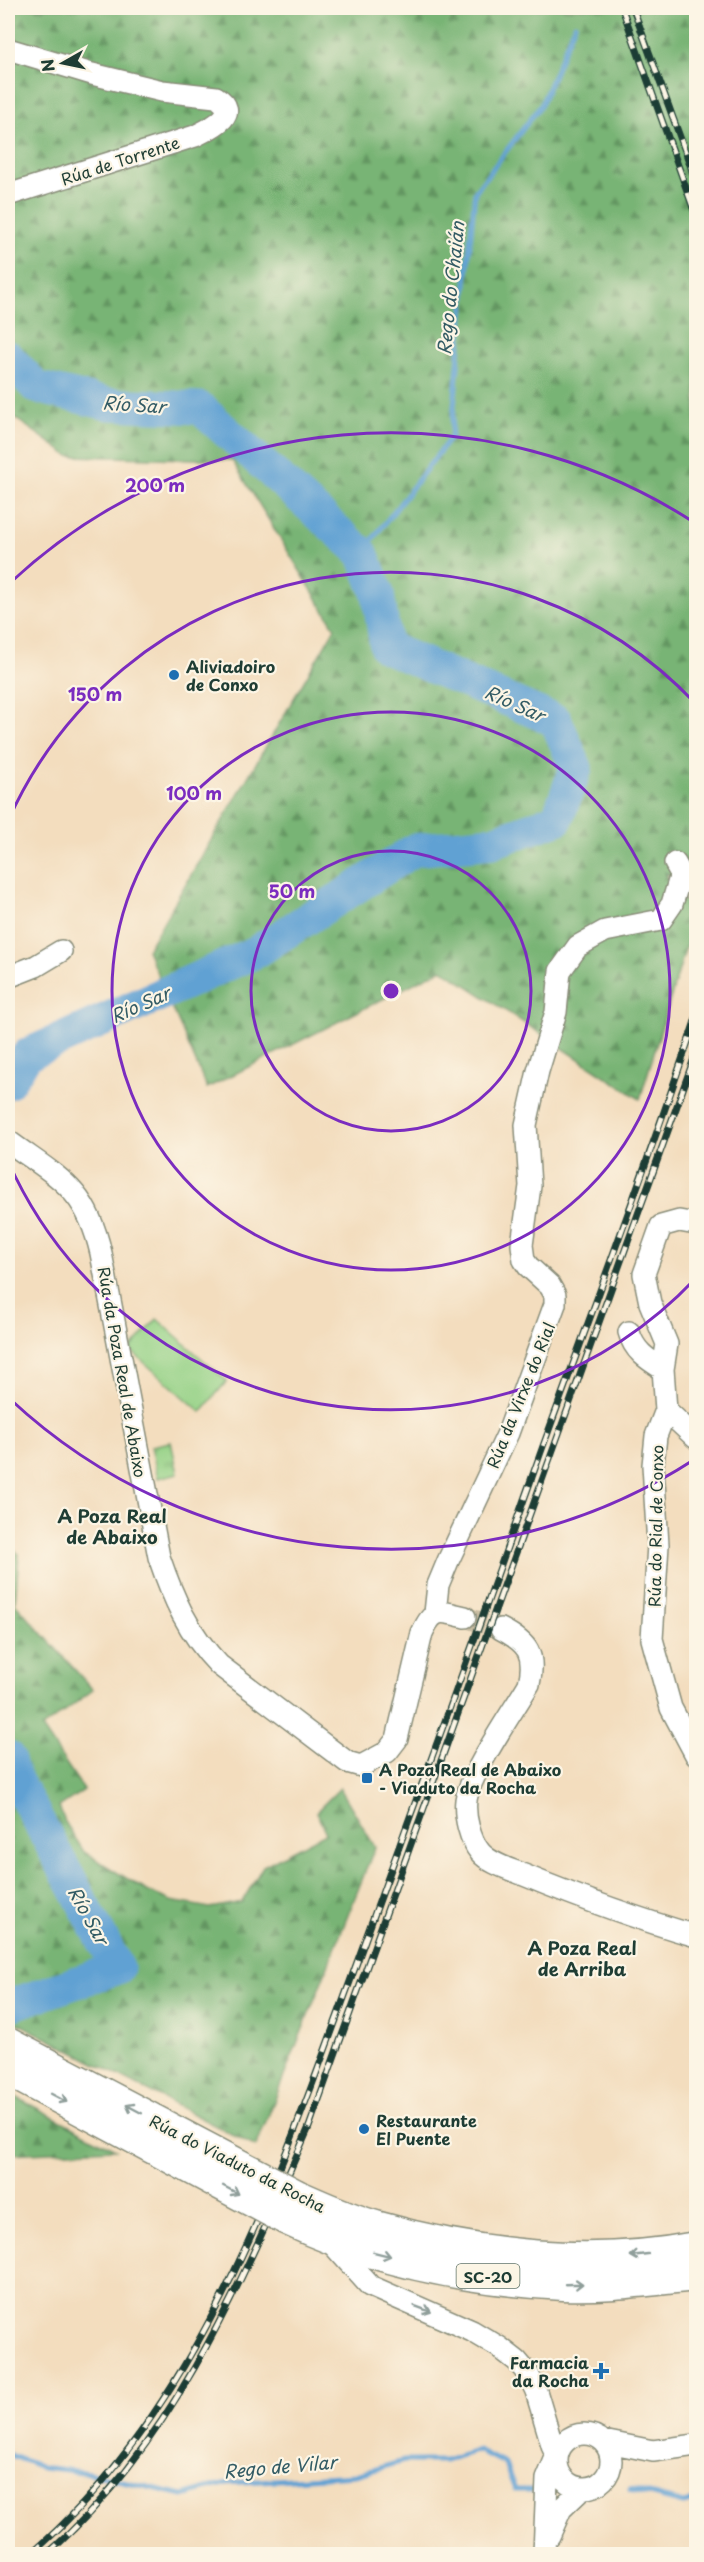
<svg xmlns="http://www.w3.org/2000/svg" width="704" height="2562" font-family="'Playpen Sans',sans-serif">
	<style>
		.green { fill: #96d287; stroke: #5a885e; stroke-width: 1.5 }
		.forest { fill: url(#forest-firs); stroke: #4c7854; stroke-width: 1.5 }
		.park { fill: url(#park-tufts); stroke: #5a885e; stroke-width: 1.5 }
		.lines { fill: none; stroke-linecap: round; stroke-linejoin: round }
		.stream { stroke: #60a1d3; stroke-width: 5 }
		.river { stroke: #60a1d3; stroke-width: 33 }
		.minor-tunnel { stroke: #c9bda2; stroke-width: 21; stroke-dasharray: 21 10; stroke-linecap: butt }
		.minor-casing { stroke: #898d79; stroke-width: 24 }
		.highway-casing { stroke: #898d79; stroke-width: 33 }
		.minor { stroke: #fff; stroke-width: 21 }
		.highway { stroke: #fff; stroke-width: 30 }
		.rail-casing { stroke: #1f3d34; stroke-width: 7 }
		.rail { stroke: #fcf5e5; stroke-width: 4.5; stroke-dasharray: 14; stroke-linecap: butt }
		.highway-bridge-casing { stroke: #898d79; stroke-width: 33; stroke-linecap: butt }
		.highway-bridge { stroke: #fff; stroke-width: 30 }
		.oneway { stroke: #8f9e9a }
		.ring { fill: none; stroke: #7b2cbf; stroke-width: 3 }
		.poi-dot { fill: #1f6fb2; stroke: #fcf5e5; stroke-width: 2 }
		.labels { text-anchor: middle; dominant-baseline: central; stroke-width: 4.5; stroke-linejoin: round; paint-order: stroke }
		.shield { fill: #fcf5e5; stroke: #617469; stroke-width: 1.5 }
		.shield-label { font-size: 15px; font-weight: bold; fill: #1f3d34 }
		.street-label { font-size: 16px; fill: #1f3d34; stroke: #fcf5e5 }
		.poi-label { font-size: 16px; font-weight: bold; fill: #1f3d34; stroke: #fcf5e5; text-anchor: start }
		.water-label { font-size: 18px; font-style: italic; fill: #325b64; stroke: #fcf5e5 }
		.neighbourhood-label { font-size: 18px; font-weight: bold; fill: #1f3d34; stroke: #fcf5e5 }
		.centre { fill: #7b2cbf; stroke: #fcf5e5; stroke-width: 3 }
		.ring-label { font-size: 18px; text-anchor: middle; font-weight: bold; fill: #7b2cbf; stroke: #fcf5e5; stroke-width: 4.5; stroke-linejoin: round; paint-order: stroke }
	</style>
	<defs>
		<pattern id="forest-firs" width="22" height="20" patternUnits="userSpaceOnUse" patternTransform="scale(1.5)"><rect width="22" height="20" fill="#78b474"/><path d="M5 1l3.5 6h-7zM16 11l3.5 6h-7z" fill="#629460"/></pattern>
		<pattern id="park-tufts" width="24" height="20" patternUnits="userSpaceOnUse" patternTransform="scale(1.5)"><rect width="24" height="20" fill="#96d287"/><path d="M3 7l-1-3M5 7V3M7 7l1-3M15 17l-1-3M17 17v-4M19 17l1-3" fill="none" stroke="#7aac6f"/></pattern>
	</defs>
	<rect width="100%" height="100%" fill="#fcf5e5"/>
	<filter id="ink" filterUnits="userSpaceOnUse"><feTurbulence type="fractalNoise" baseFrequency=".0167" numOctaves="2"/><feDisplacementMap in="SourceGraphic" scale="12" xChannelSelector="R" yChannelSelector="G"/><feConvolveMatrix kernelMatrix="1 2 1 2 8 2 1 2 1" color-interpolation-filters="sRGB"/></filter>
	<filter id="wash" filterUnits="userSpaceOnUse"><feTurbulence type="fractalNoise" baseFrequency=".008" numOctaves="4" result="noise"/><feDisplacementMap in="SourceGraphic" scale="24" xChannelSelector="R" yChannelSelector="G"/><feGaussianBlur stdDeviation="1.35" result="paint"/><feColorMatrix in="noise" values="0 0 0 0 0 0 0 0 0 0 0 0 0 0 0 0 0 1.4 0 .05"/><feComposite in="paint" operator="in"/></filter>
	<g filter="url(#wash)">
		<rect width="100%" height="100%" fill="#f3ddbe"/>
		<!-- green -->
		<path class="green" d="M157,1319L227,1381L201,1412L130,1350Z"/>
		<!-- forest -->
		<path class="forest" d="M8,8H696V888L664,872L695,917L640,1099L442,969L207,1088L147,950L335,628L232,460L69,456L8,413Z
			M8,1545L19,1554L15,1603L93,1690L42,1728L84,1790L59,1807L65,1822L84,1852L147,1891L171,1901L210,1908L242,1902L263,1866L326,1833L316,1812L340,1788L375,1847L256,2147L8,2018Z
			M8,2093L115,2149L8,2154Z"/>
		<!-- park -->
		<path class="park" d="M171,1442L178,1473L158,1478L151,1446Z"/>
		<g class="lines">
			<!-- stream -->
			<path class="stream" d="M362,553L451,437L475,192L541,105L575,24
				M8,2454L41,2467L84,2472L183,2495L227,2483L355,2475L404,2461H445L478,2450L505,2464L515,2490H536
				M630,2489L683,2503L696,2501"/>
			<!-- river -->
			<path class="river" d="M8,357L36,387L108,404L200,408L362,553L378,594L386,647L556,721L576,768L557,819L493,842L414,850L256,952L28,1054L8,1083
				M8,1757L14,1776L118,1968L8,2006"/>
		</g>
	</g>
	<g filter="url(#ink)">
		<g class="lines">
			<!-- minor-tunnel -->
			<path class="minor-tunnel" d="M465,1617L501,1629"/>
			<!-- minor casing -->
			<g class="minor-casing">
				<path id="minor" d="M8,49L92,74L162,91L216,97C244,114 209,129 195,136L8,195
					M8,977L36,966L61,951
					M8,1141C58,1178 86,1187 101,1253L159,1557C173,1598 188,1633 219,1665L347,1762L361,1766L387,1752L397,1739L422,1633C434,1607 440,1611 465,1617
					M696,1224L679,1221L661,1226L644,1274L650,1303L667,1344L663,1369L666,1410L656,1436L653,1465L658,1545L652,1639L671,1708L696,1755
					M629,1332C634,1351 647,1359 663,1369
					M666,1410L696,1438
					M435,1613L438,1585L448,1561L508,1433L555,1304V1295L550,1286L528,1266L524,1260L522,1245L530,1186L526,1125L538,1071L556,1012L560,971L578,946L605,931L661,920L672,904L681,874L675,863
					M501,1629C528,1643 536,1654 529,1684C514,1710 470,1773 466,1800C464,1816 470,1840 480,1852C490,1864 510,1869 524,1875C580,1898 638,1919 696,1936
					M328,2239L370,2286L472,2331L499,2347L517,2361L528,2374L536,2391L553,2448L557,2455
					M557 2461a27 27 0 1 1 54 0a27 27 0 1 1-54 0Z
					M603,2441L653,2451L696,2445
					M549,2536L561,2509L582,2489
					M544,2554L547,2479L557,2455"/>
			</g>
			<!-- highway casing -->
			<g class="highway-casing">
				<path id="highway" d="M297,2195C324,2207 350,2219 379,2227C480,2256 592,2267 696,2247
					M287,2220C372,2261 470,2280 563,2285C607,2287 653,2280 696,2276"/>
			</g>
			<!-- minor -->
			<use href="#minor" class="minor"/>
			<!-- highway -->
			<use href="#highway" class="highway"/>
			<!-- rail casing -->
			<g class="rail-casing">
				<path id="rail" d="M622,8L696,216
					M633,8L696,181
					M31,2554C185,2421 264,2217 332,2031C362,1949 392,1866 422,1784C463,1673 502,1561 542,1449C594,1306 648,1163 696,1018
					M47,2554C176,2441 242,2280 309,2127L696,1053"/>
			</g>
			<!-- rail -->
			<use href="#rail" class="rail"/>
			<!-- highway-bridge casing -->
			<g class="highway-bridge-casing">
				<path id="highway-bridge" d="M8,2043L297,2195
					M8,2071L287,2220"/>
			</g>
			<!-- highway-bridge -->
			<use href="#highway-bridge" class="highway-bridge"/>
		</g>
		<!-- one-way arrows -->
		<defs><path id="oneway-shaft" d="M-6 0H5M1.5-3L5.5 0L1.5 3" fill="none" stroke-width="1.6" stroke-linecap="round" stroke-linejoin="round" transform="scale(1.5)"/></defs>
		<g class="oneway">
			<use href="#oneway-shaft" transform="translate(59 2098) rotate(28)"/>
			<use href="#oneway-shaft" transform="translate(134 2109) rotate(-152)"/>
			<use href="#oneway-shaft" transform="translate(231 2190) rotate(28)"/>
			<use href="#oneway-shaft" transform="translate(382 2254) rotate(14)"/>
			<use href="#oneway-shaft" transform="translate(639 2255) rotate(174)"/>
			<use href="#oneway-shaft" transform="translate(574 2284) rotate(-2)"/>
			<use href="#oneway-shaft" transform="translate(423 2309) rotate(21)"/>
		</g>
	</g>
	<!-- distance rings -->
	<g class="ring">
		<circle cx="391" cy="991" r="140"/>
		<circle cx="391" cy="991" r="279"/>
		<path d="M695 1279A419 419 0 0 1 8 1161M8 821A419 419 0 0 1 695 703"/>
		<path d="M695 1459A558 558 0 0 1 10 1399M10 583A558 558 0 0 1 695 523"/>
	</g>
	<!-- markers -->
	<g class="poi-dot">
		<circle cx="174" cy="675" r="6"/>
		<rect x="361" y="1772" width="12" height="12" rx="3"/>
		<circle cx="364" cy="2129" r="6"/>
		<path d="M598 2362h6v6h6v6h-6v6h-6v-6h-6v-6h6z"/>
	</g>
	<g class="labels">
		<!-- shield labels -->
		<rect class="shield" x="456.5" y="2264" width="63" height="24" rx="4.5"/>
		<g class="shield-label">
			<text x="488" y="2276">SC-20</text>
		</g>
		<!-- street labels -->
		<g class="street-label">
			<text transform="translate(120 160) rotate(-18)">Rúa de Torrente</text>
			<text transform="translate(123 1372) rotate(80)">Rúa da Poza Real de Abaixo</text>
			<text transform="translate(520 1395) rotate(-68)">Rúa da Virxe do Rial</text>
			<text transform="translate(655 1526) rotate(-89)">Rúa do Rial de Conxo</text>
			<text transform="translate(238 2163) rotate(27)">Rúa do Viaduto da Rocha</text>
		</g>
		<!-- poi labels -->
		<g class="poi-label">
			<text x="186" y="666">Aliviadoiro<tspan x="186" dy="18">de Conxo</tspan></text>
			<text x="379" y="1769">A Poza Real de Abaixo<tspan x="379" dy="18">- Viaduto da Rocha</tspan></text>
			<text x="376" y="2120">Restaurante<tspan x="376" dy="18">El Puente</tspan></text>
			<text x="589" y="2362" text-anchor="end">Farmacia<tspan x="589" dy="18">da Rocha</tspan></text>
		</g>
		<!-- water labels -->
		<g class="water-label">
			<text transform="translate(450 288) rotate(-84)">Rego do Chaián</text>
			<text transform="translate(134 404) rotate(4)">Río Sar</text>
			<text transform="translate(515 703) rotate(24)">Río Sar</text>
			<text transform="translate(140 1004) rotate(-24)">Río Sar</text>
			<text transform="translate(89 1915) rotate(61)">Río Sar</text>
			<text transform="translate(280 2466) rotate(-5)">Rego de Vilar</text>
		</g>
		<!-- neighbourhood labels -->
		<g class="neighbourhood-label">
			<text x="112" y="1515">A Poza Real<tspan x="112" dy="21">de Abaixo</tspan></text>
			<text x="582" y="1947">A Poza Real<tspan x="582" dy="21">de Arriba</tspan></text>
		</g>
	</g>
	<circle cx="391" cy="991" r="9" class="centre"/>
	<g class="ring-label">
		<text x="155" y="492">200 m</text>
		<text x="95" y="701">150 m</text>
		<text x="194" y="800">100 m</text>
		<text x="292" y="898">50 m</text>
	</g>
	<!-- margin -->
	<rect width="704" height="2562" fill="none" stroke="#fcf5e5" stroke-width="30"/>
	<!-- north arrow -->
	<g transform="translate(63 63) rotate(261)" stroke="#fcf5e5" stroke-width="4.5" paint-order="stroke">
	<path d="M0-4.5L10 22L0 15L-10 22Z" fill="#1f3d34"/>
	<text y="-9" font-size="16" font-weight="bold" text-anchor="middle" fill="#1f3d34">N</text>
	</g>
</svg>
